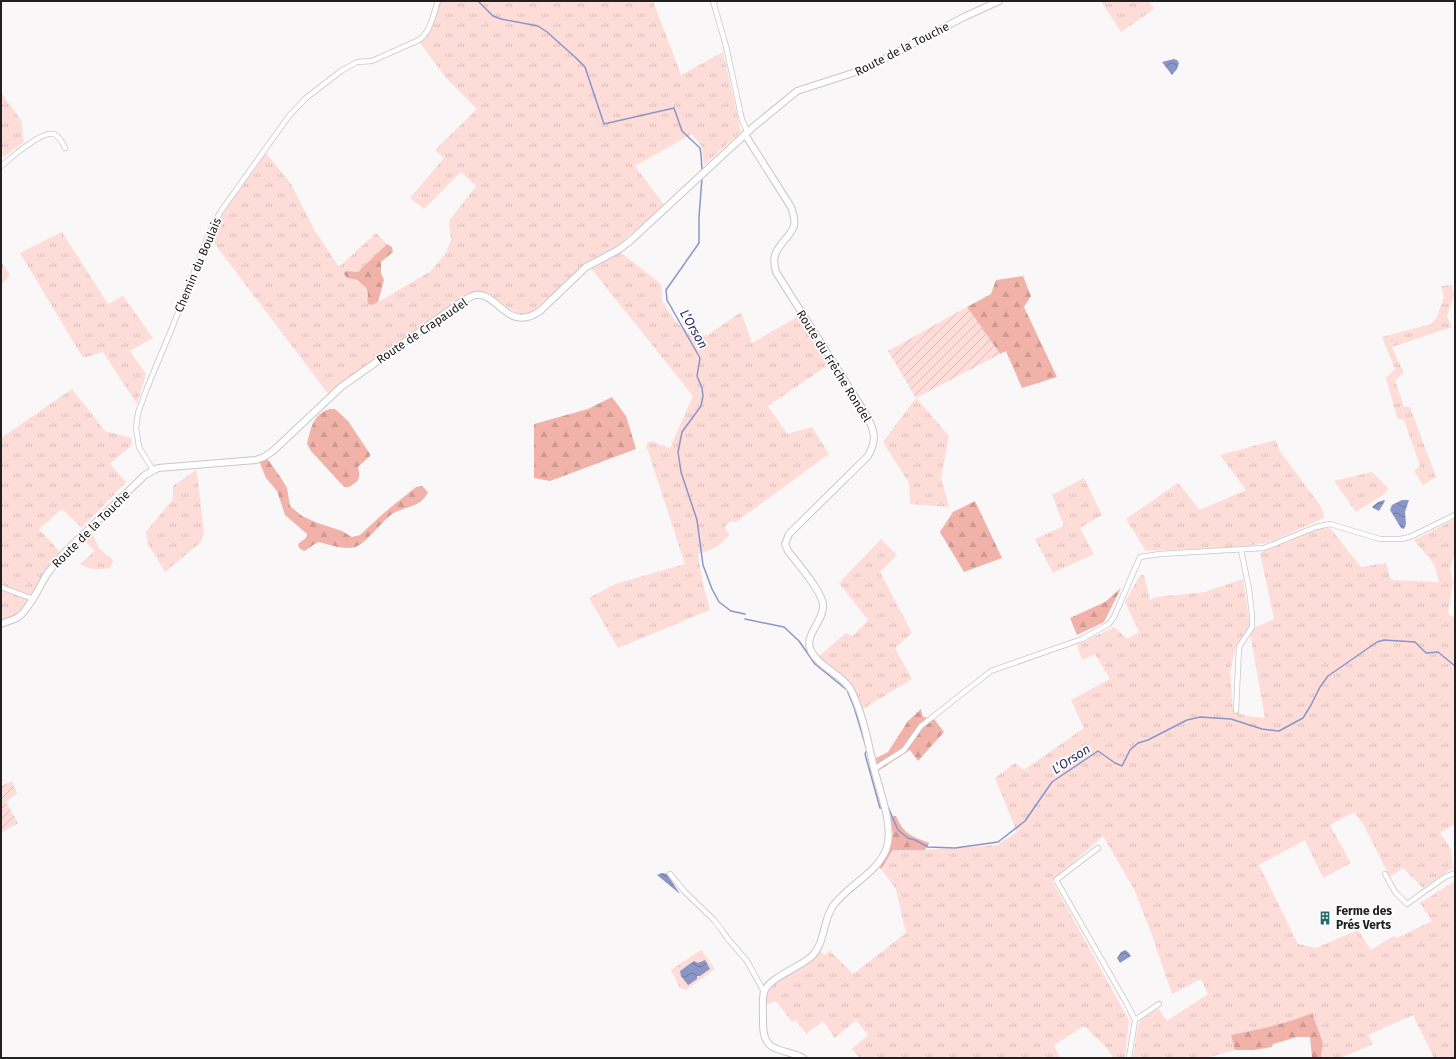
<svg xmlns="http://www.w3.org/2000/svg" width="1456" height="1059" font-family="'Fira Sans',sans-serif">
	<style>
		.grass { fill: url(#grass-tufts) }
		.forest { fill: url(#forest-firs) }
		.garden { fill: url(#garden-furrows) }
		.water { fill: url(#water-waves) }
		.lines { fill: none; stroke-linecap: round; stroke-linejoin: round }
		.stream { stroke: #8a96c8; stroke-width: 1.5 }
		.street-casing { stroke: #c9c6c9; stroke-width: 6 }
		.secondary-casing { stroke: #c9c6c9; stroke-width: 8 }
		.street { stroke: #fff; stroke-width: 4.5 }
		.secondary { stroke: #fff; stroke-width: 6 }
		.labels { text-anchor: middle; dominant-baseline: central; stroke-width: 3.5; stroke-linejoin: round; paint-order: stroke }
		.street-label { font-size: 12px; fill: #212021; stroke: #fff }
		.poi-label { font-size: 12px; font-weight: bold; fill: #212021; stroke: #fff; text-anchor: start }
		.water-label { font-size: 13px; font-style: italic; fill: #272e6b; stroke: #fff }
	</style>
	<defs>
		<pattern id="grass-tufts" width="24" height="20" patternUnits="userSpaceOnUse"><rect width="24" height="20" fill="#fedcd8"/><path d="M3 7l-1-3M5 7V3M7 7l1-3M15 17l-1-3M17 17v-4M19 17l1-3" fill="none" stroke="#d9bcb9"/></pattern>
		<pattern id="forest-firs" width="22" height="20" patternUnits="userSpaceOnUse"><rect width="22" height="20" fill="#f1b2a9"/><path d="M5 1l3.5 6h-7zM16 11l3.5 6h-7z" fill="#ce9991"/></pattern>
		<pattern id="garden-furrows" width="10" height="10" patternUnits="userSpaceOnUse"><rect width="10" height="10" fill="#fedcd8"/><path d="M-1 1l2-2M0 10L10 0M9 11l2-2" fill="none" stroke="#d9bcb9"/></pattern>
		<pattern id="water-waves" width="16" height="10" patternUnits="userSpaceOnUse"><rect width="16" height="10" fill="#8a96c8"/><path d="M0 5q4-4 8 0t8 0" fill="none" stroke="#707aa2"/></pattern>
	</defs>
	<rect width="100%" height="100%" fill="#faf7f9"/>
	<!-- grass -->
	<path class="grass" d="M440,1H653L681,75L723,52L741,132L704,165L702,147L692,134L635,166L664,205L615,248L604,255L593,259L583,266L531,313L524,315L518,314L488,293H474L329,395L211,239L222,215L266,153L291,184L315,231L339,267L376,233L387,244L362,270L358,272H354L347,278C366,281 365,292 375,304L431,271L446,253L451,240L449,221L476,186L461,172L424,209L410,198L444,158L435,150L477,109L446,78L420,43Z
		M1101,1H1149L1154,9L1121,32Z
		M1,90L2,94L21,120L24,142L4,157L1,153Z
		M62,232L108,304L123,296L153,338L130,351L146,374L137,404L103,352L83,358L20,253Z
		M620,252L661,284L662,301L676,322L692,336L708,335L741,312L752,343L797,317L828,365L768,406L787,434L812,427L829,454L736,522L731,521L728,523L725,527L729,535C722,545 710,551 698,554L703,584L710,610L618,648L589,598L615,584L685,564L646,445L651,441L670,448L693,396L590,267Z
		M1,262L10,275L1,285Z
		M1452,285L1454,295L1447,316L1452,327L1392,347L1404,373L1395,380L1404,407H1410L1436,477L1423,485L1414,471L1420,466L1404,420L1397,418L1386,378L1395,369L1382,337L1431,324L1437,317L1444,297L1441,286Z
		M72,389L105,431L131,438L132,445L110,464L126,482L82,528L62,509L39,529L61,553C55,560 48,567 43,574C30,596 28,613 1,621V438Z
		M916,398L949,436L941,478L949,507L910,504L909,483L883,442Z
		M1276,440L1279,450L1320,505L1323,512L1324,518L1267,543L1238,547L1146,551L1126,519L1178,483L1200,510L1246,490L1220,455Z
		M196,470L198,480L204,533L201,542L165,572L148,544L146,532L173,499V486Z
		M1372,472L1389,489L1380,497L1356,512L1334,481Z
		M1084,478L1102,515L1080,528L1094,554L1053,573L1035,539L1064,526L1052,495Z
		M1455,519V552L1450,569L1453,582L1448,614L1455,618V824L1440,833L1451,849L1453,868L1423,888L1403,868L1390,877L1362,822L1354,812L1330,825L1351,863L1323,878L1305,840L1259,865L1298,944L1316,948L1358,930L1371,950L1393,936L1397,938L1432,921L1420,903L1455,881V1058H1434L1413,1015L1368,1035L1373,1044L1341,1058H1321L1323,1043L1312,1013C1286,1024 1259,1029 1231,1035L1235,1050L1206,1058H1133L1138,1025L1141,1020L1158,1008L1167,1021L1208,994L1201,979L1172,994L1152,935L1134,889L1103,836L1052,881L1129,1020L1125,1058H1113L1106,1047L1084,1026L1054,1045L1060,1058H860L852,1049L868,1035L856,1020L835,1038L823,1021L806,1034L796,1020L792,1022L776,1001L766,1005L767,993L775,982L819,951L826,955L829,950L853,974L906,933L896,889L881,869L893,850H925L997,845L1017,832L995,778L1015,763L1024,770L1084,728L1071,700L1110,679L1095,654L1082,660L1077,645L1114,627L1127,639L1139,632L1125,602L1140,575H1144L1150,600L1157,597L1205,592L1243,579L1250,626L1236,646L1230,672L1233,711L1246,716L1265,718L1250,633L1256,627L1274,619L1260,553C1273,548 1321,524 1331,529L1361,567L1386,563L1391,580L1439,582L1434,564L1414,540Z
		M89,532C96,536 95,543 100,549C104,553 109,556 113,560L111,567C102,571 88,570 80,564L95,551L82,539Z
		M881,539L897,555L880,572L912,633L895,648L912,679L863,709L850,682L819,656L846,633L853,636L868,620L839,583Z
		M701,950L715,969L686,990L680,988L671,970Z"/>
	<!-- forest -->
	<path class="forest" d="M387,244L392,247L393,252L381,262V273L384,280L378,302L372,305L368,304C366,296 371,294 364,286C362,284 359,282 357,280C351,278 346,280 344,273L346,271L358,272Z
		M1023,276L1031,296L1024,307L1057,377L1022,388L1006,351L1000,354L967,307L991,294L996,280Z
		M612,397L626,416L636,449L550,481L534,478V424L588,409Z
		M330,409H335L348,421L370,454V456L358,467C361,479 359,481 349,487H344L311,451L307,444C311,428 313,414 330,409Z
		M266,457L281,478L287,488L290,506L302,516L315,522L342,531L352,537L360,535L385,512L416,487L422,486L428,492C421,508 405,506 392,514C382,521 366,544 355,547C344,550 330,545 319,542C313,544 309,549 304,551L299,548L298,544L306,538L307,534L285,515L277,491L266,478L259,461Z
		M975,501L1002,558L964,572L940,532L953,512Z
		M1121,588L1104,622L1077,635L1070,618L1105,602Z
		M921,709L923,717L934,719L944,732L918,761L910,750L878,771L876,758L888,752L908,721Z
		M896,816C904,835 912,836 929,843L925,850H893L881,869L878,866L890,847L893,834L890,817Z
		M1312,1013L1323,1043L1321,1057H1312L1310,1037H1297L1273,1044L1272,1047L1254,1050H1235L1231,1035C1259,1029 1286,1024 1312,1013Z"/>
	<!-- garden -->
	<path class="garden" d="M967,307L1000,354L916,398L888,351Z
		M12,781L17,793L6,802L18,823L1,833V786Z"/>
	<!-- water -->
	<path class="water" d="M1174,59L1177,60L1179,63L1177,69L1172,75L1162,62Z
		M1384,500L1385,501L1379,511L1373,508L1372,507L1378,502Z
		M1402,500H1409L1405,512L1406,524L1404,529L1401,528L1390,510L1392,505Z
		M662,873L667,874L680,894L657,875Z
		M1125,950L1128,952L1131,956L1120,963L1117,958L1121,952Z
		M705,960L710,969L700,976H697V979L688,985L681,976L680,971L694,961L698,963Z"/>
	<g class="lines">
		<!-- stream -->
		<path class="stream" d="M478,1L493,16L501,19L538,26L547,32L575,57L585,67L604,124L674,108L682,131L700,148L701,154L702,170
			M702,177L699,217V243L666,290L667,300L700,358L697,376L702,388L703,396L701,406L682,432L678,452L681,472L697,520L703,565L712,589L719,602L731,611L745,614
			M745,619L784,627L799,641L815,664L847,690L854,707L867,750L865,754L880,808H882
			M886,807H888L898,830L908,838L915,840L928,847L955,848L998,842L1025,821L1052,782L1098,751L1115,763L1122,766L1130,750L1138,743L1148,740L1187,720L1200,717L1231,719L1262,729L1279,731L1303,718L1311,705L1320,687L1328,676L1377,642L1384,640L1415,642L1426,653L1438,652L1455,666"/>
		<!-- street casing -->
		<g class="street-casing">
			<path id="street" d="M713,1L726,46L742,120L747,131L746,133
				M1,166C10,159 42,130 54,134C60,136 62,143 65,148
				M153,470L139,447L136,428L138,413L147,388L172,328L210,231L221,211L289,116L306,98L341,71L357,62L372,61L419,40C431,31 433,15 438,1
				M1,587L33,599
				M1236,711L1239,647L1252,627V615L1249,589L1241,550
				M874,769L904,750L921,726L991,671L1082,639L1109,624L1114,617L1140,557L1160,554L1264,548L1316,527L1330,524L1380,539H1400L1410,537L1455,515
				M1098,848L1056,880L1127,1004L1135,1020L1129,1058
				M670,874L685,892L714,920L721,929L728,939L747,961L764,992
				M1385,874L1395,892L1407,904L1445,877L1455,873
				M1135,1020L1159,1004"/>
		</g>
		<!-- secondary casing -->
		<g class="secondary-casing">
			<path id="secondary" d="M746,133V136L791,207C793,212 795,220 794,226C793,229 790,233 788,236C777,249 771,255 776,272L867,416C875,432 877,440 868,456L789,534L785,544L788,551C797,563 823,592 823,605C824,622 803,635 811,651C820,668 842,674 851,690C863,714 868,742 874,768C879,790 895,828 886,850C876,874 848,885 833,906C823,920 825,942 813,955C802,967 769,977 764,992C762,999 763,1013 763,1020C763,1030 763,1039 771,1046C780,1052 793,1052 803,1058
				M1,624L17,618L23,613L33,599L47,574L65,552L145,475L158,468L256,460L264,457L273,451L341,387L464,300C467,299 472,296 475,295C498,291 507,334 540,311L586,267L618,250L630,241L752,128L797,91L865,69L964,17L999,1"/>
		</g>
		<!-- street -->
		<use href="#street" class="street"/>
		<!-- secondary -->
		<use href="#secondary" class="secondary"/>
	</g>
	<!-- icons -->
	<defs>
		<g id="building-bare" transform="scale(1.08)"><path d="M-4-6H4V6H1V3H-1V6H-4ZM-2.5-4.3h1.7v1.8h-1.7ZM.8-4.3h1.7v1.8H.8ZM-2.5-1h1.7V.8h-1.7ZM.8-1h1.7V.8H.8Z" fill="#246e69" stroke="#fff" stroke-width="2.5" paint-order="stroke"/></g>
	</defs>
	<g fill-rule="evenodd">
		<use href="#building-bare" x="1325" y="918"/>
	</g>
	<g class="labels">
		<!-- street labels -->
		<g class="street-label">
			<text transform="translate(902 49) rotate(-27)">Route de la Touche</text>
			<text transform="translate(198 265) rotate(-67)">Chemin du Boulais</text>
			<text transform="translate(422 331) rotate(-34)">Route de Crapaudel</text>
			<text transform="translate(834 366) rotate(58)">Route du Frêche Rondel</text>
			<text transform="translate(91 529) rotate(-45)">Route de la Touche</text>
		</g>
		<!-- poi labels -->
		<g class="poi-label">
			<text x="1336" y="911">Ferme des<tspan x="1336" dy="14">Prés Verts</tspan></text>
		</g>
		<!-- water labels -->
		<g class="water-label">
			<text transform="translate(694 329) rotate(60)">L’Orson</text>
			<text transform="translate(1071 759) rotate(-33)">L’Orson</text>
		</g>
	</g>
	<!-- border -->
	<rect width="1456" height="1059" fill="none" stroke="#212021" stroke-width="4"/>
</svg>
